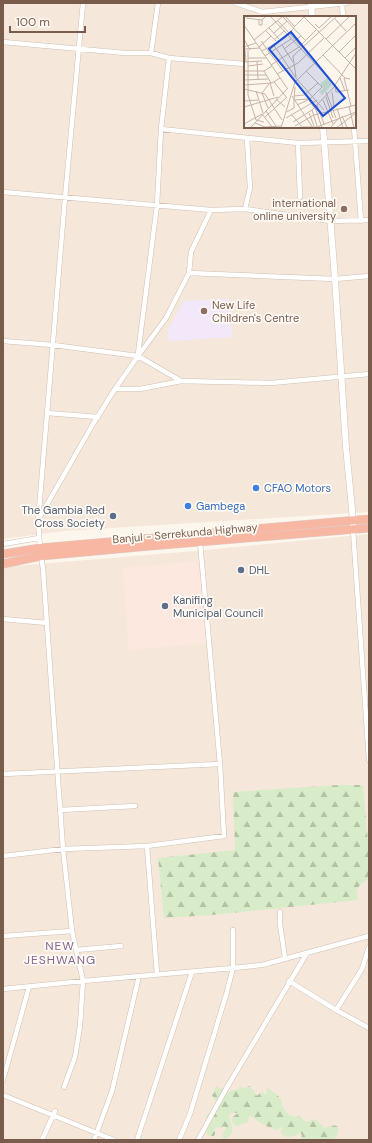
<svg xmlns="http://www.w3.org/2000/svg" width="372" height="1143" font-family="'DM Sans',sans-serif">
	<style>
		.residential { fill: #f5e8da; fill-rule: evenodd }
		.commercial { fill: #fde8e0 }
		.education { fill: #f3e8fa }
		.forest { fill: url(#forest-firs) }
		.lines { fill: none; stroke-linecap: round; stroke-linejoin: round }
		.street-casing { stroke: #d1beb0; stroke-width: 5.5 }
		.secondary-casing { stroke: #d6c0b0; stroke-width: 7 }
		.highway-casing { stroke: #dad1cd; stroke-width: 9 }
		.street { stroke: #fff; stroke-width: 4.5 }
		.secondary { stroke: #fff; stroke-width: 6 }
		.highway { stroke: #f7b7a3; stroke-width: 8 }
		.education-dot { fill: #8d6e63; stroke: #fffaf3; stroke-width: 1.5 }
		.shop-dot { fill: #3f7fe0; stroke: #fffaf3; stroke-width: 1.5 }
		.service-dot { fill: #5c6f8a; stroke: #fffaf3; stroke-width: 1.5 }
		.labels { text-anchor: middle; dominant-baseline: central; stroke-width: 3.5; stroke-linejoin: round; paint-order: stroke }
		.education-label { font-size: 11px; fill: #785e54; stroke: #fffaf3; text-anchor: end }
		.shop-label { font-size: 11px; fill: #366cbe; stroke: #fffaf3; text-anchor: start }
		.service-label { font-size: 11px; fill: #4e5e75; stroke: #fffaf3; text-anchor: start }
		.street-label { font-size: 11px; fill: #7a5c4d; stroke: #fffaf3 }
		.neighbourhood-label { font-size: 12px; letter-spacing: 1px; fill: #846695; stroke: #fffaf3 }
		.inset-road { fill: none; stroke: #c5b3a7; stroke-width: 1 }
		.view { fill: #1d4ed8; fill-opacity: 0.15; stroke: #1d4ed8; stroke-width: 2 }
		.inset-edge { fill: none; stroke: #7a5c4d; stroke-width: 2 }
	</style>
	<defs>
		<pattern id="forest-firs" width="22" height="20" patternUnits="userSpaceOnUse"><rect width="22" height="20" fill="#d8ecc9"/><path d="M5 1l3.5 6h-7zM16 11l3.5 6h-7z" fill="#b4c2a5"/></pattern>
	</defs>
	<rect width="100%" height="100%" fill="#fdf6ec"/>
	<!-- residential -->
	<path class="residential" d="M3,3H369V512L64,531L3,539ZM245,17H355V127H245Z
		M369,534V1140H3V567L195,551Z"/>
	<!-- commercial -->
	<path class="commercial" d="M199,561L206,643L129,650L123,568Z"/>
	<!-- education -->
	<path class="education" d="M229,299L232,337L169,341L168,330L184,301Z"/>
	<!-- forest -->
	<path class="forest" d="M339,785H363L369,853V878L357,888L358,900L212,915L164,918L158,858L235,850L233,792Z
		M217,1086H218L220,1089L225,1088L228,1094L232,1090H237L240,1087L245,1088L250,1086L257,1096L261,1092L267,1095L266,1089L268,1088L273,1092H274L281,1099C281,1108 289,1119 299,1116L306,1122L315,1119L325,1128C330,1126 334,1124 338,1127V1133L334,1140H301L302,1135L299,1132L296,1136L287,1137L282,1134L281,1130L283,1128L280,1127L278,1130C267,1128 258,1122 250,1115L249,1117L247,1122L237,1126L233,1124L232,1118L235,1115L237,1114L238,1113H231L229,1117C232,1125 236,1136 224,1139L222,1135L226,1128L224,1126L221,1128L216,1127H215V1134L214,1136C208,1136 207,1135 205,1130L207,1123L206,1116L215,1106L216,1101L212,1095L214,1093L215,1087Z"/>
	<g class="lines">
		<!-- street casing -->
		<g class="street-casing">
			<path id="street" d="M236,3L262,12L347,3
				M342,3L343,17
				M3,42L125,53H151L169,58L245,64
				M151,53L158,3
				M354,127L361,221
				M161,129L298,143L369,141
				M298,143L300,197
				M3,192L211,210L245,209L330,221L369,220
				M245,209L250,188L247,138
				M189,273L191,252L211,210
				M3,341L53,345L138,356L181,381L271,383L369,374
				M138,354L157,205L161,129L169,58
				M115,389H140L181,381
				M47,413L98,417
				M38,520L93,424L115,389L138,356L166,318L189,273L335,279L369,276
				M353,530L369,760
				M3,544L39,538
				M3,619L47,623
				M3,774L220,764
				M60,810L135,806
				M147,846L157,974
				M3,856L63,849L147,846L224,836L220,764L200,542
				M280,912V924L285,958
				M3,936L72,931
				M76,950L121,946
				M289,981L336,1010L369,1028
				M3,989L83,981L233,968L262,965L369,936
				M336,1010L362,969L369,947
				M3,1080L29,987
				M64,1087L75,1057L80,1026L83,981L72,931L63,849L43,569L40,548L38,522L65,198L83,3
				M3,1095L114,1140
				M42,1140L55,1111
				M94,1140L112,1091L139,976
				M137,1140L192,972
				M179,1140L190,1114L226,995L233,968V930
				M198,1140L226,1089L307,953"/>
		</g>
		<!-- secondary casing -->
		<g class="secondary-casing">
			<path id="secondary" d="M311,3L312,17
				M323,127L335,279L346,447L352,509L353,524"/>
		</g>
		<!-- highway casing -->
		<g class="highway-casing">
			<path id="highway" d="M3,554L40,548L369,519
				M3,564L41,556L150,546L369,528"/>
		</g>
		<!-- street -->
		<use href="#street" class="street"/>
		<!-- secondary -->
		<use href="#secondary" class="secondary"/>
		<!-- highway -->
		<use href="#highway" class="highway"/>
	</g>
	<!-- markers -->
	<g class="education-dot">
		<circle cx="344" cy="209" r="4"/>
		<circle cx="204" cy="311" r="4"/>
	</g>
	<g class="shop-dot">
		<circle cx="256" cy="488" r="4"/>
		<circle cx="188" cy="506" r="4"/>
	</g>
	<g class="service-dot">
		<circle cx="113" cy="516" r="4"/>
		<circle cx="241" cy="570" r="4"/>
		<circle cx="165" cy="606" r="4"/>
	</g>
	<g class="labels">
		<!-- education labels -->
		<g class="education-label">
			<text x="336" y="203">international<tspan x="336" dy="13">online university</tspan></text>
			<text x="212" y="305" text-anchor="start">New Life<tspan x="212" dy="13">Children's Centre</tspan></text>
		</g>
		<!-- shop labels -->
		<g class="shop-label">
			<text x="264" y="488">CFAO Motors</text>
			<text x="196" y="506">Gambega</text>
		</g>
		<!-- service labels -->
		<g class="service-label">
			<text x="105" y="510" text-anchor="end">The Gambia Red<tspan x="105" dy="13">Cross Society</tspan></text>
			<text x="249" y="570">DHL</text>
			<text x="173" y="600">Kanifing<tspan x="173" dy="13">Municipal Council</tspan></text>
		</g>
		<!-- street labels -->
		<g class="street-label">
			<text transform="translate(185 533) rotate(-5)">Banjul - Serrekunda Highway</text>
		</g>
		<!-- neighbourhood labels -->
		<g class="neighbourhood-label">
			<text x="60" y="946">NEW<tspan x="60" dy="14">JESHWANG</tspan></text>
		</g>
	</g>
	<!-- overview -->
	<g transform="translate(244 16)">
		<rect width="112" height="112" fill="#fdf6ec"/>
		<path d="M83,62L88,69L78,79L75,76L79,72L76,68Z" fill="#d8ecc9"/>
		<path class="inset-road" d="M26,0L91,69L92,76M41,0L51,11M59,0L112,53M39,1L61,24M2,2L18,4L22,0M91,3L102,15M15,4V9H18V4M34,5L56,29M71,8L75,12L88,0M0,9L43,72M51,10L60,1M25,12L35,23M22,15L32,25M30,17L43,5M0,23L6,34M82,23L106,0M10,24L39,0M30,24L40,15M17,25L39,55M29,28L52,62L80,94M38,29L49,46M0,31L12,27M15,31L27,20M0,33L16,32M40,33L57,20M1,34L2,46M4,34V79L12,104L20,106M18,35L41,22L50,12M95,36L112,19M79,39L101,62L106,63M21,40L47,23M4,42H22M101,42L112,31M13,45L14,63M0,46L18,45M27,49L55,31L72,14M4,50L19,48M0,55H20L28,50M20,55L27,67M62,55L78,71L65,84M33,58L54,47L80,22M0,59H22M52,61L49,40L93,0M96,62L101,75M100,62L107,90M0,64L24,63M30,66L43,82M26,67L30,80M0,69L28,67L36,62M91,69L112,37M0,73L21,78L38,104M12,75L19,97M82,76L92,102M88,76L90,91M92,76L105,74M48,80L69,112M50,80L60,79L74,67M82,81L89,102M32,83L41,91M50,84L51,71M79,84L89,108M0,85L14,84M53,89L64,84M73,89L80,108M105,90L110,112M0,91L34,81M24,92L18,77L25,68M93,92L99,112M68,94L73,110M22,95L32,110M43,96L50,92V84L64,83L72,94L78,112M65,97L70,110M48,99L59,112M98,100L103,111M21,101L43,81M42,102L73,84M49,106L68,94L91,70M11,107L21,111L37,110M0,108L18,98L29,112M51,110L70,99L112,89M59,111H73M73,111L112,96M6,112L44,72M37,112L51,66L112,7M86,112L95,102M92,112L112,97"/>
		<path class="view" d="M47,16L101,82L79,100L25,33Z"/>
		<rect width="112" height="112" class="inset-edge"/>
	</g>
	<!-- border -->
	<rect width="372" height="1143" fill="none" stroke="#7a5c4d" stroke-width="8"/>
	<!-- scale -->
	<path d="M10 26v6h75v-6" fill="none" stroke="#7a5c4d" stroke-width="2"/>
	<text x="16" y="26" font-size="12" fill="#7a5c4d" stroke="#fffaf3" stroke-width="3" paint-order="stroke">100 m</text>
</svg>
